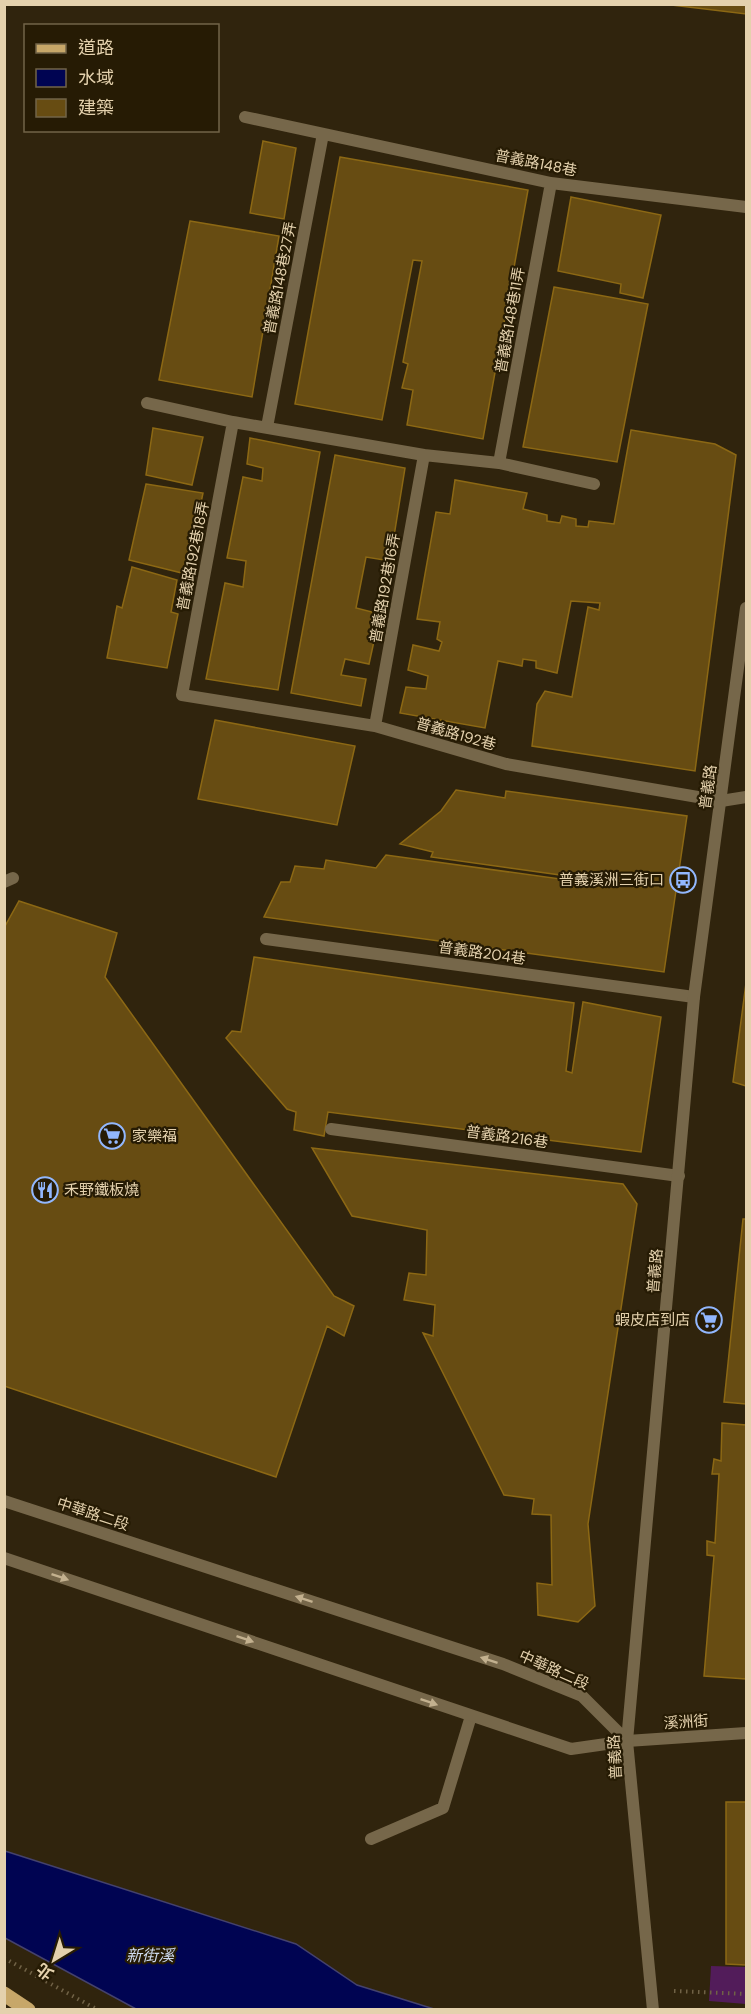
<svg xmlns="http://www.w3.org/2000/svg" width="751" height="2014" font-family="'DM Sans','Noto Sans TC',sans-serif">
	<style>
		.green { fill: #521c5a }
		.water { fill: #000452; stroke: #44426d; stroke-width: 1.5 }
		.building { fill: #674c12; stroke: #8c6814; stroke-width: 1.5 }
		.lines { fill: none; stroke-linecap: round; stroke-linejoin: round }
		.path { stroke: #706246; stroke-width: 4; stroke-dasharray: 1.5 4.5; stroke-linecap: butt }
		.service { stroke: #76674a; stroke-width: 12 }
		.tertiary { stroke: #76674a; stroke-width: 12 }
		.primary { stroke: #c7a769; stroke-width: 15 }
		.oneway { fill: #c3b18f }
		.labels { text-anchor: middle; dominant-baseline: central; stroke-width: 4.5; stroke-linejoin: round; paint-order: stroke }
		.street-label { font-size: 15px; fill: #e4d1ad; stroke: #261b04 }
		.poi-label { font-size: 15px; fill: #e4d1ad; stroke: #261b04; text-anchor: end }
		.water-label { font-size: 16px; font-style: italic; fill: #cdd9ee; stroke: #261b04 }
	</style>
	<rect width="100%" height="100%" fill="#30240d"/>
	<!-- green -->
	<path class="green" d="M711,1966L746,1967V2004L709,2001Z"/>
	<!-- water -->
	<path class="water" d="M5,1851L296,1944L357,1985L434,2009H136L5,1938Z"/>
	<!-- building -->
	<path class="building" d="M746,4V14L672,5V4Z
		M263,141L296,148L284,219L250,213Z
		M340,157L528,190L483,439L407,425L413,390L402,388L408,364L403,362L422,261L413,260L382,420L295,404Z
		M571,197L661,215L643,298L620,293L621,284L558,271Z
		M190,221L279,236L252,397L159,380Z
		M554,287L648,304L617,462L523,447Z
		M153,428L203,437L192,485L146,475Z
		M631,430L715,444L736,455L695,771L532,746L537,704L545,691L572,697L588,607L599,610L600,603L571,601L557,673L536,668V661L523,659L522,666L498,661L485,728L400,713L406,687L426,689L428,676L408,670L413,645L439,651L442,642L437,639L440,622L417,619L436,512L450,514L455,480L527,493L523,509L547,515V521L560,523L562,516L576,519V526L588,527L589,521L614,524Z
		M250,438L320,452L278,690L206,679L225,583L243,587L246,561L227,558L243,477L262,481L263,468L247,464Z
		M335,455L405,468L390,561L366,557L356,608L380,614L369,664L345,659L341,675L366,679L361,706L291,693Z
		M146,484L203,493L186,574L129,560Z
		M132,567L177,580L171,612L178,614L167,668L107,658L117,606L122,608Z
		M215,720L355,746L337,825L198,799Z
		M456,790L505,798L506,791L687,816L664,972L264,917L281,882H290L295,866L324,869L326,860L376,868L386,855L596,884V880L431,857L433,852L400,844L441,811Z
		M19,901L117,933L105,977L334,1296L354,1306L344,1336L327,1326L276,1477L4,1386V928Z
		M254,957L574,1003L566,1071L572,1073L583,1002L661,1017L641,1152L328,1112L324,1136L294,1130L296,1112L287,1109L226,1038L232,1031L241,1032Z
		M746,983V1086L733,1082Z
		M312,1148L623,1184L637,1204L588,1524L595,1606L578,1622L538,1615L537,1583L552,1585L551,1515L532,1514L534,1499L504,1495L423,1333L433,1336L435,1305L404,1300L409,1273L426,1275L427,1230L352,1216Z
		M743,1219H746V1404L724,1402Z
		M722,1423L746,1425V1679L704,1676L714,1556L707,1555V1541L715,1543L719,1474H712L714,1459L721,1461Z
		M726,1802H746V1965L726,1964Z"/>
	<g class="lines">
		<!-- path -->
		<path class="path" d="M4,1958L98,2010
			M674,1991L746,1994"/>
		<!-- service -->
		<path class="service" d="M245,117L551,183L746,207
			M147,403L233,422L424,455L499,463L594,484
			M233,422L182,695L375,726L506,764L721,801L746,797
			M267,427L323,134
			M499,463L551,183
			M375,726L424,455
			M4,882L13,878
			M266,939L694,997
			M331,1129L679,1176
			M627,1741L746,1733
			M371,1839L443,1808L471,1716"/>
		<!-- tertiary -->
		<path class="tertiary" d="M4,1501L503,1664L582,1696L627,1741
			M4,1558L571,1749L627,1741
			M653,2010L627,1741L694,997L746,608"/>
		<!-- primary -->
		<path class="primary" d="M4,1994L28,2010"/>
	</g>
	<!-- one-way arrows -->
	<defs><path id="oneway-solid" d="M-6-.8H1V-3.2L6.5 0L1 3.2V.8H-6Z" transform="scale(1.5)"/></defs>
	<g class="oneway">
		<use href="#oneway-solid" transform="translate(60 1577) rotate(19)"/>
		<use href="#oneway-solid" transform="translate(304 1599) rotate(-162)"/>
		<use href="#oneway-solid" transform="translate(245 1639) rotate(19)"/>
		<use href="#oneway-solid" transform="translate(489 1660) rotate(-162)"/>
		<use href="#oneway-solid" transform="translate(429 1702) rotate(19)"/>
	</g>
	<!-- icons -->
	<defs>
		<g id="bus-ring" transform="scale(1.35)"><circle r="9.5" fill="#261b04" stroke="#92b7fd" stroke-width="1.5"/><path d="M-5-6H5V4H4V6H2V4H-2V6H-4V4H-5ZM-3.5-4V0h7V-4ZM-3.5 1.2v1.5H-2V1.2ZM2 1.2v1.5H3.5V1.2Z" fill="#92b7fd"/></g>
		<g id="supermarket-ring" transform="scale(1.35)"><circle r="9.5" fill="#261b04" stroke="#92b7fd" stroke-width="1.5"/><path d="M-6-5.5h2.5l.6 2H6L4.5 2H-2.5L-4.4-4H-6ZM-1.5 3.2a1.3 1.3 0 1 0 .1 0ZM3 3.2a1.3 1.3 0 1 0 .1 0Z" fill="#92b7fd"/></g>
		<g id="restaurant-ring" transform="scale(1.35)"><circle r="9.5" fill="#261b04" stroke="#92b7fd" stroke-width="1.5"/><path d="M-5-6h1v4h1v-4h1v4h1v-4h1v5L-1.5 .5V6h-2V.5L-5-1ZM5-6V6H3V1.5H1.5Q1.5-4 5-6Z" fill="#92b7fd"/></g>
	</defs>
	<g fill-rule="evenodd">
		<use href="#bus-ring" x="683" y="880"/>
		<use href="#supermarket-ring" x="112" y="1136"/>
		<use href="#restaurant-ring" x="45" y="1190"/>
		<use href="#supermarket-ring" x="709" y="1320"/>
	</g>
	<g class="labels">
		<!-- street labels -->
		<g class="street-label">
			<text transform="translate(536 163) rotate(11)">普義路148巷</text>
			<text transform="translate(280 278) rotate(-79)">普義路148巷27弄</text>
			<text transform="translate(510 320) rotate(-80)">普義路148巷11弄</text>
			<text transform="translate(193 556) rotate(-79)">普義路192巷18弄</text>
			<text transform="translate(385 588) rotate(-80)">普義路192巷16弄</text>
			<text transform="translate(456 734) rotate(16)">普義路192巷</text>
			<text transform="translate(708 787) rotate(-82)">普義路</text>
			<text transform="translate(482 953) rotate(8)">普義路204巷</text>
			<text transform="translate(507 1137) rotate(8)">普義路216巷</text>
			<text transform="translate(655 1271) rotate(-85)">普義路</text>
			<text transform="translate(93 1514) rotate(18)">中華路二段</text>
			<text transform="translate(554 1670) rotate(24)">中華路二段</text>
			<text transform="translate(686 1722) rotate(-4)">溪洲街</text>
			<text transform="translate(615 1757) rotate(-93)">普義路</text>
		</g>
		<!-- poi labels -->
		<g class="poi-label">
			<text x="664" y="880">普義溪洲三街口</text>
			<text x="132" y="1136" text-anchor="start">家樂福</text>
			<text x="64" y="1190" text-anchor="start">禾野鐵板燒</text>
			<text x="690" y="1320">蝦皮店到店</text>
		</g>
		<!-- water labels -->
		<g class="water-label">
			<text x="150" y="1955">新街溪</text>
		</g>
	</g>
	<!-- border -->
	<rect width="751" height="2014" fill="none" stroke="#e4d1ad" stroke-width="12"/>
	<!-- legend -->
	<rect x="24" y="24" width="195" height="108" fill="#261b04" stroke="#726448" stroke-width="1.5"/>
	<rect x="36" y="44" width="30" height="9" fill="#c7a769" stroke="#726448" stroke-width="1.5"/>
	<text x="78" y="54" font-size="18" fill="#e4d1ad">道路</text>
	<rect x="36" y="69" width="30" height="18" fill="#000452" stroke="#726448" stroke-width="1.5"/>
	<text x="78" y="84" font-size="18" fill="#e4d1ad">水域</text>
	<rect x="36" y="99" width="30" height="18" fill="#674c12" stroke="#726448" stroke-width="1.5"/>
	<text x="78" y="114" font-size="18" fill="#e4d1ad">建築</text>
	<!-- north arrow -->
	<g transform="translate(54 1960) rotate(218)" stroke="#261b04" stroke-width="4.5" paint-order="stroke">
	<path d="M0-4.5L10 22L0 15L-10 22Z" fill="#e4d1ad"/>
	<text y="-9" font-size="16" font-weight="bold" text-anchor="middle" fill="#e4d1ad">北</text>
	</g>
</svg>
